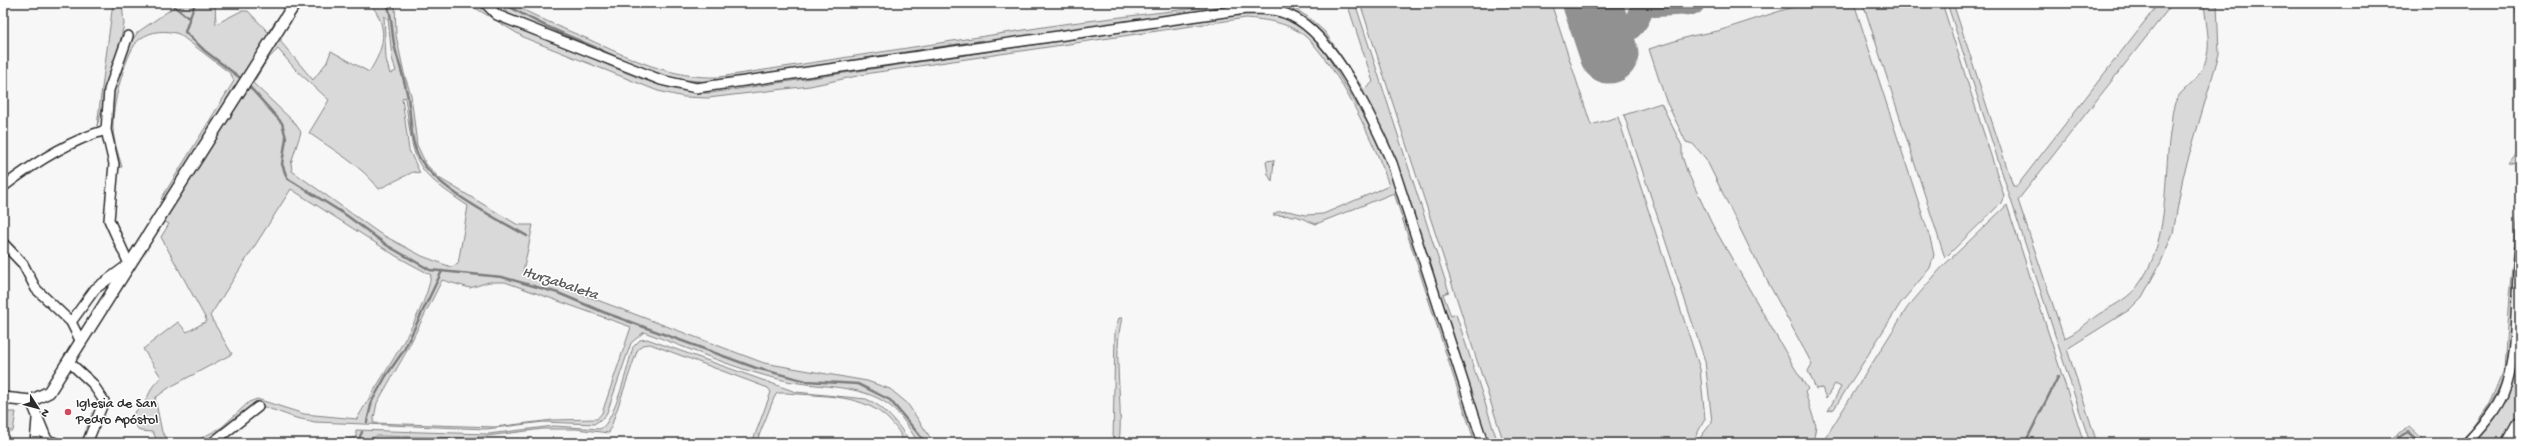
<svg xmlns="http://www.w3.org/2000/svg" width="2523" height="446" font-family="'Gochi Hand',sans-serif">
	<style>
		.green { fill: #d9d9d9; stroke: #828282; fill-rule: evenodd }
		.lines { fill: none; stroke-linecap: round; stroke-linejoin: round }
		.stream { stroke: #7b7b7b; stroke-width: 2.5 }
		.taxiway { stroke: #919191; stroke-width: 24 }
		.runway { stroke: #919191; stroke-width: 59 }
		.minor-casing { stroke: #2b2b2b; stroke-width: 12 }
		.tertiary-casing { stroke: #2b2b2b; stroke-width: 14 }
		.motorway-casing { stroke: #2b2b2b; stroke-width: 19 }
		.minor { stroke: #fff; stroke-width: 9 }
		.tertiary { stroke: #fff; stroke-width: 11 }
		.motorway { stroke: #fff; stroke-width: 16 }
		.poi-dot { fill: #d1495b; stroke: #fff; stroke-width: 1.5 }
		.labels { text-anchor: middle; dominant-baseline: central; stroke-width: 3; stroke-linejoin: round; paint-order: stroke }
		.poi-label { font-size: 14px; fill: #2b2b2b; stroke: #fff; text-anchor: start }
		.water-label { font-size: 15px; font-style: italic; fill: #5a5a5a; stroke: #fff }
	</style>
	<rect width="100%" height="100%" fill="#f7f7f7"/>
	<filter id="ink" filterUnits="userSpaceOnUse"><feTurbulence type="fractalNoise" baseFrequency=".025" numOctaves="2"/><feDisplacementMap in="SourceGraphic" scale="8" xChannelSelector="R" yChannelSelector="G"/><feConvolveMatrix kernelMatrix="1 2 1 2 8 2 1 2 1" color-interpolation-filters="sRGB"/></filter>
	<g filter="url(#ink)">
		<!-- green -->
		<path class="green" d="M113,3H122L124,24L119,47L97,126Z
			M180,3H215L216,24L241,11H248L268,32L288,3H291L164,201L161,199L234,81L231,74L179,34C166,30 152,30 140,39C126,49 113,104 113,122C112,137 118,153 122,167H117L109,128L112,91L128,46L138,32Z
			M299,3H303L281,37V42L313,80L327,62L331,51L369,72C385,48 389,27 370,3H395L396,35L404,73L411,95L417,145L426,164L439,178L518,225H533L523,272L764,363L867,381L890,389L907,403L934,443H919C910,431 901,413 889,405C861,384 821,388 787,381C739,371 691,349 644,332L631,343L608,410L605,417L594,424L543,422L486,429L315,422L296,418L259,405L251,406L220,436L206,443H183L196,441L222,427L249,402L257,399L304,414L357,419C378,381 426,315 431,275L396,256L291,189L210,316L232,354L170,387L155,398L162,432L170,443H158L153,432L140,431L129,418L145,402L153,386L161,377L143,349L178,322L187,332L207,321L161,237L169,224L161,220ZM384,16L388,19L392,58L396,71L390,74L386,59ZM278,49L296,70L329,100L309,133C333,150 361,165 379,189L413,172L420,173L409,150L402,98L405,97C414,163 411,168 468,206L458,264L451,267L422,256L379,233L292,171L291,163L301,132L294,122L253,83L267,60ZM442,280L470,288L489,282H505L631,327L602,413L597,419L553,420L495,427L373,423L377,403L405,354Z
			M467,3H482C524,25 566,47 610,66C644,80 674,94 711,93L1254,12L1282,16L1297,23L1320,44L1372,130L1393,178L1479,443H1475L1394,193L1316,224L1296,216L1273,215L1277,212L1288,211L1306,215L1323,214L1389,186C1378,148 1335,62 1306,37C1288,22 1267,20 1246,18L871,73L810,86L708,98L684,97L658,91L525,38Z
			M494,3H510C535,16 561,28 588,39C629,58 672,79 719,77L1063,24L1196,8L1203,6L1204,3L1213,5L1282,3L1290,6L1308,17L1325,32L1364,90L1373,82L1347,3H1355L1449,292L1443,294L1451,316L1456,314L1498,443H1488C1470,385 1451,328 1432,270C1407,194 1388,130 1342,62C1333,49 1323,32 1310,22C1290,8 1271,5 1247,5L708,85L667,79L511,15Z
			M1360,3H1551L1591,125L1618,117L1700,369L1705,419L1692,443H1504Z
			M1805,3H1854L1930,238L1934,255L1930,268L1900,304L1834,409L1828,411L1841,387L1835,384L1826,398L1822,388L1816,389L1808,371L1812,364L1750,249L1706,159L1693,144L1686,142L1666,101L1649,49L1691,36L1718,31Z
			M1863,3H1942L2004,196L2001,203L1945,258Z
			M1947,3H1953L2013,186H2017L2159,3H2173L2018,200L2064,338C2076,334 2088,321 2099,314C2112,306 2126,300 2136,288C2170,246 2163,184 2170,133C2172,125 2171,114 2174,106C2177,93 2188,88 2196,78C2216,53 2206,31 2204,3H2217L2219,54L2183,177L2173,233L2161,262L2142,297L2129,310L2067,349L2097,443H2090Z
			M2515,3H2517L2518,7L2520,51Z
			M1661,103L1682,146V156L1687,171L1712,224L1794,367L1808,389L1805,392L1816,426L1813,443H1696L1712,422L1705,361L1624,115Z
			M2520,146V168L2517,163L2508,162Z
			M1274,160L1272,182L1268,174L1266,161Z
			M2520,194L2509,360C2500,392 2485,416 2464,441L2458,443L2473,428L2488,406L2504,370L2509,296Z
			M2007,205L2084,443H1822L1907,308L1942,267Z
			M2520,285V410L2503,443H2472L2507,391L2515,370Z
			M1119,318H1122C1112,356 1124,404 1119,443H1113L1115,331Z
			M647,339L796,392L866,399C887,407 898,426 912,443H901C902,433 897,429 891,422C865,393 824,397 787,393H777L774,398L756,443H752L771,392L768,388L650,344L642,345L637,351L609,433L576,429H543L471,438L377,436L358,443H331L356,437V430L488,434L554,426L600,429C615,422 628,364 633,347L640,340Z
			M4,412H16L13,431H3Z
			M2410,427L2427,443H2417C2408,435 2406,439 2396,442C2392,444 2387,443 2383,443Z"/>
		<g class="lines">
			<!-- stream -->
			<path class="stream" d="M170,3L190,19
				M195,3L185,32L205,51L239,77
				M387,3C393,18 391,33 395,48C399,64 405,81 408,98C411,116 410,138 418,155C433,187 496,218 527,236
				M504,3C531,21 562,33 592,46C629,63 669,84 711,82
				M831,64L982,41
				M248,85L282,123L286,138L282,164L287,178L346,215L388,246L430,270L502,277L558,293L603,312L756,368L806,381L858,384L890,400L926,443
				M367,422L372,401L386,376L404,350L442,271
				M357,443L362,432
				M2025,443L2058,377
				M2388,443L2409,432L2421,443"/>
			<!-- taxiway -->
			<path class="taxiway" d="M1574,3L1591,36C1615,46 1639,27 1643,3
				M1649,3L1655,5L1693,3"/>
			<!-- runway -->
			<path class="runway" d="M1592,3L1609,54"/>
			<!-- minor casing -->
			<g class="minor-casing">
				<path id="minor" d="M485,3L497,15L661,80L696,88L1246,9C1261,9 1277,9 1291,16C1334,35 1373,120 1392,163L1483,443
					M3,187C34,163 68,141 106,130
					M3,243L23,264L36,289L71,322
					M80,340L71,322L95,289L129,264L109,220L114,164L106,130L109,90L128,36
					M68,361L92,383L104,401L87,443
					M31,401L47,440L56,443
					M35,443L37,419
					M212,443L258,407
					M2467,443C2480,428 2495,413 2503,394C2519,356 2515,292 2520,250"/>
			</g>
			<!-- tertiary casing -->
			<g class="tertiary-casing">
				<path id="tertiary" d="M3,398L31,401L49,392L295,3"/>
			</g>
			<!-- motorway casing -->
			<g class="motorway-casing">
				<path id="motorway" d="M2510,443L2520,425"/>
			</g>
			<!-- minor -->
			<use href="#minor" class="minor"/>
			<!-- tertiary -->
			<use href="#tertiary" class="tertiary"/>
			<!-- motorway -->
			<use href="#motorway" class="motorway"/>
		</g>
	</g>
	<!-- markers -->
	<circle class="poi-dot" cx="68" cy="412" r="4"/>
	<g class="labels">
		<!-- poi labels -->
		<g class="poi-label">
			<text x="76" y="404">Iglesia de San<tspan x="76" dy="16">Pedro Apóstol</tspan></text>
		</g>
		<!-- water labels -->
		<g class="water-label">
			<text transform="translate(560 284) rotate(18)">Iturzabaleta</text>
		</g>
	</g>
	<!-- margin -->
	<rect width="2523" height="446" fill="none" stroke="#fff" stroke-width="16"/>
	<rect x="8" y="8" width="2507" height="430" fill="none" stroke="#2b2b2b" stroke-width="1.5" filter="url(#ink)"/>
	<!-- north arrow -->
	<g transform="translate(38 408) rotate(126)" stroke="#ffffff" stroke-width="3" paint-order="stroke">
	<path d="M0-3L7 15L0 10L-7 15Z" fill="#2b2b2b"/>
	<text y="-6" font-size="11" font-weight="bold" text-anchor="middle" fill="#2b2b2b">N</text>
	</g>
</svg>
